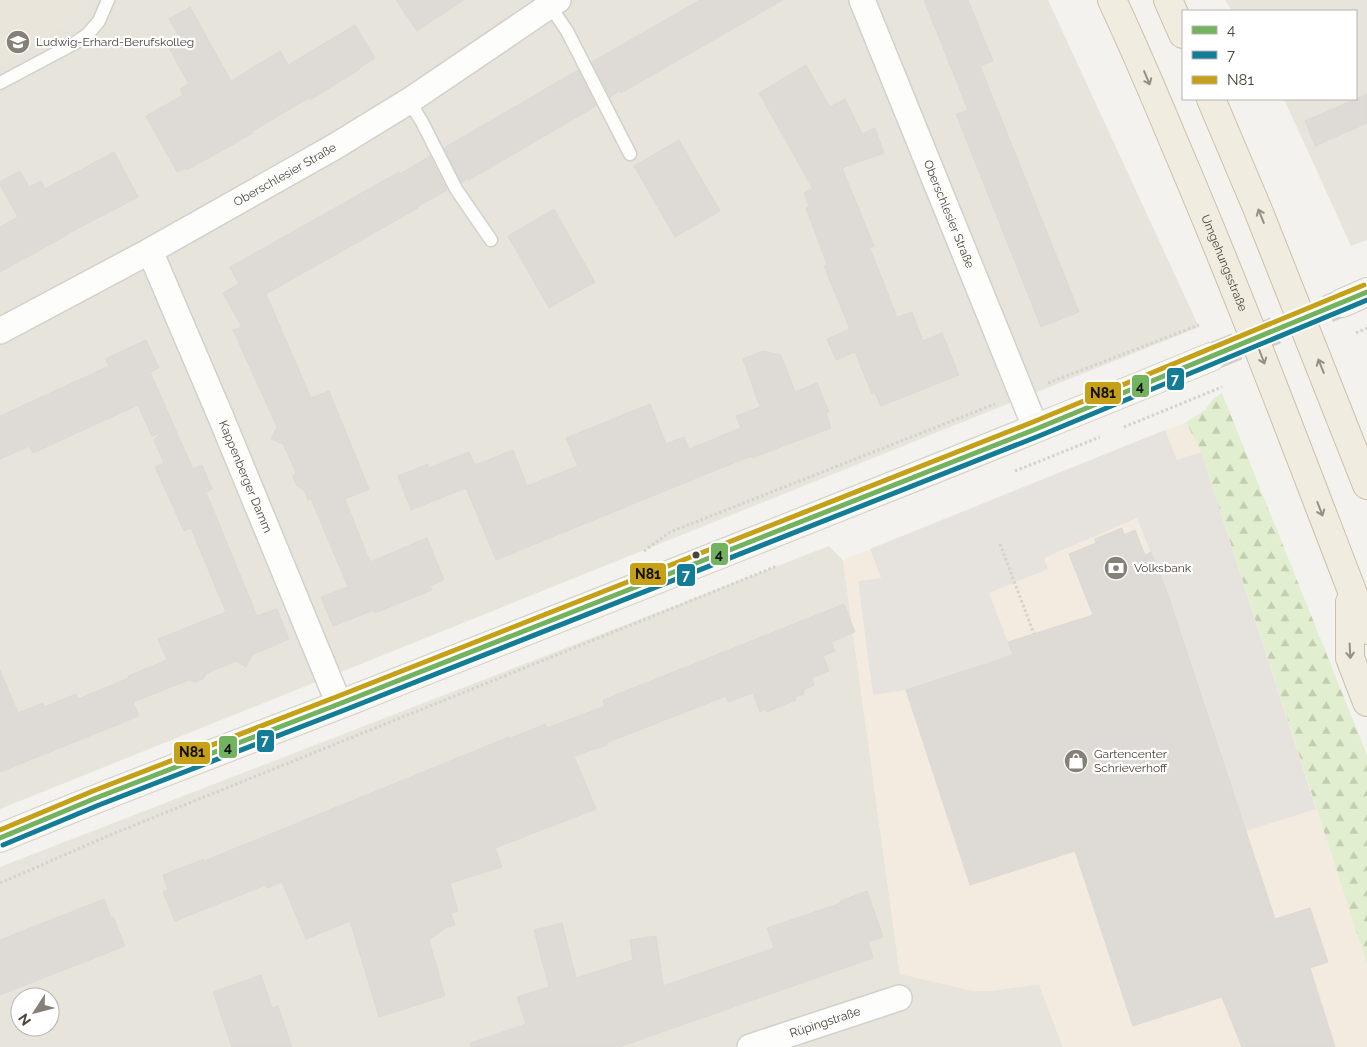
<svg xmlns="http://www.w3.org/2000/svg" width="1367" height="1047" font-family="Raleway,sans-serif">
	<style>
		.residential { fill: #e7e4dc; fill-rule: evenodd }
		.commercial { fill: #f3ebdf }
		.education { fill: #eae5da }
		.forest { fill: url(#forest-firs) }
		.parking { fill: #e6e3df }
		.building { fill: #dedbd6; stroke: #dcd9d4 }
		.lines { fill: none; stroke-linecap: round; stroke-linejoin: round }
		.secondary-tunnel { stroke: #d2cfca; stroke-width: 28; stroke-dasharray: 28 14; stroke-linecap: butt }
		.service-casing { stroke: #d2d0cb; stroke-width: 15 }
		.minor-casing { stroke: #d2d0cb; stroke-width: 28 }
		.secondary-casing { stroke: #d3cfc5; stroke-width: 30 }
		.trunk-casing { stroke: #ccbfa9; stroke-width: 30 }
		.path { stroke: #d3d2cc; stroke-width: 3; stroke-dasharray: 2.5 2.5; stroke-linecap: butt }
		.service { stroke: #fdfdfc; stroke-width: 12 }
		.minor { stroke: #fdfdfc; stroke-width: 25 }
		.secondary { stroke: #f7f6f1; stroke-width: 28 }
		.trunk { stroke: #f0ece0; stroke-width: 28 }
		.bus-1-casing { stroke: #fff; stroke-width: 9 }
		.bus-2-casing { stroke: #fff; stroke-width: 9 }
		.bus-3-casing { stroke: #fff; stroke-width: 9 }
		.bus-1 { stroke: #73b25f; stroke-width: 5 }
		.bus-2 { stroke: #137c97; stroke-width: 5 }
		.bus-3 { stroke: #c6a016; stroke-width: 5 }
		.oneway { stroke: #959084 }
		.bus-dot { fill: #4b4439; stroke: #fff; stroke-width: 2 }
		.labels { text-anchor: middle; dominant-baseline: central; stroke-width: 4.5; stroke-linejoin: round; paint-order: stroke }
		.poi-label { font-size: 12px; fill: #4b4439; stroke: #fff; text-anchor: start }
		.street-label { font-size: 12px; fill: #4b4439; stroke: #fff }
		.line-badge { stroke: #fff; stroke-width: 2 }
		.badge-label { font-size: 14px; text-anchor: middle; font-weight: bold; fill: #fff }
		.pale-badge-label { font-size: 14px; text-anchor: middle; font-weight: bold; fill: #111 }
	</style>
	<defs>
		<pattern id="forest-firs" width="22" height="20" patternUnits="userSpaceOnUse" patternTransform="scale(1.25)"><rect width="22" height="20" fill="#e1eecf"/><path d="M5 1l3.5 6h-7zM16 11l3.5 6h-7z" fill="#c3cdb2"/></pattern>
	</defs>
	<rect width="100%" height="100%" fill="#f4f2ee"/>
	<!-- residential -->
	<path class="residential" d="M0,0H1048L1199,327L0,809Z
		M1225,0H1367V240L1351,246L1284,99H1356V11H1232Z
		M829,546L843,560L900,974L990,991L1039,984L1063,1047H0V867ZM20,997H50V1027H20Z"/>
	<!-- commercial -->
	<path class="commercial" d="M1186,422L1201,452L1367,964V1047H1063L1039,984L990,991H972L900,974L843,560Z"/>
	<!-- education -->
	<path class="education" d="M0,0H91L71,23L0,60Z"/>
	<!-- forest -->
	<path class="forest" d="M1222,393L1367,755V964L1201,452L1186,422L1205,410L1213,399Z"/>
	<!-- parking -->
	<path class="parking" d="M1165,430L1177,460L1201,452L1316,809L1246,831L1171,604L1137,518L1044,558L1048,569L989,593L1013,655L906,690L873,695L858,581L881,578L870,549Z"/>
	<!-- building -->
	<path class="building" d="M396,0H464L417,31Z
		M700,0H783L621,93L620,91L610,97L592,62Z
		M924,0H968L993,61L980,66L1079,312L1041,327L956,114L968,110Z
		M190,7L231,81L280,51L288,65L355,25L375,58L359,68L360,69L310,100L309,98L293,107L252,132L253,133L187,170L186,168L177,172L146,116L183,95L180,89L189,84L169,48L172,46L170,44L180,38L169,19Z
		M806,65L830,107L845,99L862,134L875,128L884,153L842,168L874,246L870,248L897,317L912,312L923,341L942,333L959,375L881,406L875,393L872,394L855,352L836,360L827,339L850,329L824,266L827,265L806,208L809,206L804,193L813,189L759,93Z
		M578,70L596,106L469,180L468,178L461,182L444,148Z
		M1367,94V123L1315,146L1305,121Z
		M679,140L720,211L675,237L634,166Z
		M114,152L138,197L69,233V234L0,272V227L18,217L0,185V182L20,171L29,187L41,181L45,189Z
		M430,156L447,190L417,207L418,208L266,294L311,398L329,391L369,489L345,499L370,562L427,538L444,580L430,586L432,590L375,613L374,610L333,626L321,597L348,587L311,499L308,500L304,490L297,486L293,477L296,472L283,444L271,439L277,427L233,330L242,327L223,293L239,284L230,267L399,172L400,174Z
		M554,209L595,282L549,308L508,236Z
		M146,340L159,368L150,372L193,469L202,465L212,489L206,492L257,616L277,609L289,639L252,655L246,667L236,661L207,673L203,679L195,682L189,680L133,702L139,716L0,772V670L18,713L43,703L44,707L76,694L78,699L129,678L128,676L167,660L158,639L226,612L191,528L184,531L155,467L164,463L154,440L162,432L152,436L138,405L33,453L30,446L0,459V416L109,366L105,359Z
		M763,351L781,355L795,392L817,383L829,412L826,413L831,428L752,458V456L726,466L496,560L466,488L411,510L398,476L428,464L429,468L469,452L475,465L513,450L527,486L578,466L566,438L650,404L666,444L684,437L689,449L741,428L736,416L760,407L743,359Z
		M1122,528L1124,535L1135,530L1145,555L1151,552L1169,598L1275,919L1310,908L1328,962L1310,968L1335,1047H1242L1222,997L1133,1026L1075,851L970,885L906,690L1013,655L1008,642L1093,615L1069,554L1096,543L1095,539Z
		M844,604L855,632L831,642L835,651L823,656L829,671L811,678L814,685L803,690L804,694L795,697L796,700L767,712L766,709L760,712L753,693L728,702L726,696L606,743L607,745L574,756L596,809L495,848L502,867L450,883L458,911L451,913L455,925L445,928L429,940L445,996L379,1017L350,921L306,939L282,882L267,888L266,885L175,921L163,892L168,890L163,875L204,859V861L509,737V739L545,724L547,728L605,706L603,700Z
		M867,891L883,937L868,942L873,958L619,1047H471L470,1043L526,1024L517,997L549,987L534,930L562,923L576,978L633,960L630,940L656,936L663,986L774,948L767,928L841,903L840,901Z
		M104,899L111,918L113,917L125,946L0,995V940Z
		M261,975L272,1008L278,1006L292,1047H232L213,992Z"/>
	<g class="lines">
		<!-- secondary-tunnel -->
		<path class="secondary-tunnel" d="M1211,357L1342,303"/>
		<!-- service casing -->
		<g class="service-casing">
			<path id="service" d="M550,6L567,31L630,154
				M0,83L75,43L88,34L99,21L108,0
				M409,101L422,122L456,189L491,240"/>
		</g>
		<!-- minor casing -->
		<g class="minor-casing">
			<g id="minor">
				<path id="s1" d="M862,0L1036,429"/>
				<path id="s2" d="M150,251L220,415L339,704"/>
				<path id="s3" d="M0,331L150,251L334,147L409,101L558,0"/>
				<path id="s4" d="M750,1047L899,998"/>
			</g>
		</g>
		<!-- secondary casing -->
		<g class="secondary-casing">
			<path id="secondary" d="M1342,303L1367,292
				M0,838C117,789 236,745 354,699C640,586 927,474 1211,357"/>
		</g>
		<!-- trunk casing -->
		<g class="trunk-casing">
			<g id="trunk">
				<path id="s5" d="M1112,0C1134,47 1154,94 1174,142C1243,303 1304,467 1367,630"/>
				<path d="M1168,0L1183,34"/>
				<path d="M1211,99L1258,210L1367,485"/>
				<path d="M1350,602V658L1367,702"/>
			</g>
		</g>
		<!-- path -->
		<path class="path" d="M1356,333L1367,328
			M1048,383L1199,325
			M1124,427L1222,387
			M1015,471L1100,437
			M1000,544L1034,634
			M644,551L670,532L995,404
			M0,883L110,835L777,566"/>
		<!-- service -->
		<use href="#service" class="service"/>
		<!-- minor -->
		<use href="#minor" class="minor"/>
		<!-- secondary -->
		<use href="#secondary" class="secondary"/>
		<!-- trunk -->
		<use href="#trunk" class="trunk"/>
		<!-- bus-1 casing -->
		<g class="bus-1-casing">
			<path id="bus-1" d="M0,838L96,798L339,704L1036,429L1367,292"/>
		</g>
		<!-- bus-2 casing -->
		<g class="bus-2-casing">
			<path id="bus-2" d="M3,845L99,805L342,711L1039,436L1367,300"/>
		</g>
		<!-- bus-3 casing -->
		<g class="bus-3-casing">
			<path id="bus-3" d="M0,830L93,791L336,697L1033,422L1364,285"/>
		</g>
		<!-- bus-1 -->
		<use href="#bus-1" class="bus-1"/>
		<!-- bus-2 -->
		<use href="#bus-2" class="bus-2"/>
		<!-- bus-3 -->
		<use href="#bus-3" class="bus-3"/>
	</g>
	<!-- one-way arrows -->
	<defs><path id="oneway-shaft" d="M-6 0H5M1.5-3L5.5 0L1.5 3" fill="none" stroke-width="1.6" stroke-linecap="round" stroke-linejoin="round" transform="scale(1.25)"/></defs>
	<g class="oneway">
		<use href="#oneway-shaft" transform="translate(1147 78) rotate(67)"/>
		<use href="#oneway-shaft" transform="translate(1261 216) rotate(-112)"/>
		<use href="#oneway-shaft" transform="translate(1262 357) rotate(69)"/>
		<use href="#oneway-shaft" transform="translate(1321 366) rotate(-112)"/>
		<use href="#oneway-shaft" transform="translate(1320 509) rotate(69)"/>
		<use href="#oneway-shaft" transform="translate(1350 651) rotate(87)"/>
	</g>
	<!-- icons -->
	<defs>
		<g id="school-disc" transform="scale(1.25)"><circle r="9.5" fill="#868178" stroke="#fff"/><path d="M0-5L7-2L0 1L-7-2ZM-4 1L0 2.5L4 1V4Q0 6-4 4Z" fill="#fff"/></g>
		<g id="bank-disc" transform="scale(1.25)"><circle r="9.5" fill="#868178" stroke="#fff"/><path d="M-6-4H6V4H-6ZM0-2.3a2.3 2.3 0 1 0 0 4.6a2.3 2.3 0 1 0 0-4.6Z" fill="#fff"/></g>
		<g id="shop-disc" transform="scale(1.25)"><circle r="9.5" fill="#868178" stroke="#fff"/><path d="M-5-2.5h2.3a2.7 3.5 0 0 1 5.4 0H5L5.5 6h-11ZM-1.5-2.5h3a1.5 2.3 0 0 0-3 0Z" fill="#fff"/></g>
	</defs>
	<g fill-rule="evenodd">
		<use href="#school-disc" x="18" y="42"/>
		<use href="#bank-disc" x="1116" y="568"/>
		<use href="#shop-disc" x="1076" y="761"/>
	</g>
	<!-- markers -->
	<circle class="bus-dot" cx="696" cy="555" r="4.5"/>
	<g class="labels">
		<!-- poi labels -->
		<g class="poi-label">
			<text x="36" y="42">Ludwig-Erhard-Berufskolleg</text>
			<text x="1134" y="568">Volksbank</text>
			<text x="1094" y="754">Gartencenter<tspan x="1094" dy="14">Schrieverhoff</tspan></text>
		</g>
		<!-- street labels -->
		<g class="street-label">
			<text stroke="none"><textPath href="#s3" startOffset="325">Oberschlesier Straße</textPath></text>
			<text stroke="none"><textPath href="#s1" startOffset="231">Oberschlesier Straße</textPath></text>
			<text stroke="none"><textPath href="#s5" startOffset="286">Umgehungsstraße</textPath></text>
			<text stroke="none"><textPath href="#s2" startOffset="245">Kappenberger Damm</textPath></text>
			<text stroke="none"><textPath href="#s4" startOffset="79">Rüpingstraße</textPath></text>
		</g>
	</g>
	<g class="line-badge">
		<rect x="1166" y="367" width="19" height="24" rx="5" fill="#137c97"/>
		<rect x="1131" y="374" width="19" height="24" rx="5" fill="#73b25f"/>
		<rect x="1084" y="381" width="38" height="24" rx="5" fill="#c6a016"/>
		<rect x="710" y="542" width="19" height="24" rx="5" fill="#73b25f"/>
		<rect x="629" y="562" width="38" height="24" rx="5" fill="#c6a016"/>
		<rect x="676" y="563" width="20" height="24" rx="5" fill="#137c97"/>
		<rect x="256" y="729" width="19" height="24" rx="5" fill="#137c97"/>
		<rect x="218" y="735" width="20" height="24" rx="5" fill="#73b25f"/>
		<rect x="173" y="741" width="38" height="24" rx="5" fill="#c6a016"/>
	</g>
	<g class="badge-label">
		<text x="1175" y="384">7</text>
		<text x="686" y="580">7</text>
		<text x="265" y="745">7</text>
	</g>
	<g class="pale-badge-label">
		<text x="1140" y="391">4</text>
		<text x="1103" y="398">N81</text>
		<text x="719" y="559">4</text>
		<text x="648" y="579">N81</text>
		<text x="228" y="752">4</text>
		<text x="192" y="757">N81</text>
	</g>
	<!-- legend -->
	<rect x="1182" y="10" width="175" height="90" fill="#ffffff" stroke="#b7b4b0"/>
	<rect x="1192" y="26" width="25" height="8" fill="#73b25f" stroke="#b7b4b0"/>
	<text x="1227" y="35" font-size="15" fill="#4b4439">4</text>
	<rect x="1192" y="51" width="25" height="8" fill="#137c97" stroke="#b7b4b0"/>
	<text x="1227" y="60" font-size="15" fill="#4b4439">7</text>
	<rect x="1192" y="76" width="25" height="8" fill="#c6a016" stroke="#b7b4b0"/>
	<text x="1227" y="85" font-size="15" fill="#4b4439">N81</text>
	<!-- north arrow -->
	<g transform="translate(35 1012) rotate(234)"><circle r="24" fill="#ffffff" stroke="#b7b4b0"/>
	<path d="M0-4L9 19L0 12L-9 19Z" fill="#868178"/>
	<text y="-8" font-size="14" font-weight="bold" text-anchor="middle" fill="#4b4439">N</text>
	</g>
</svg>
